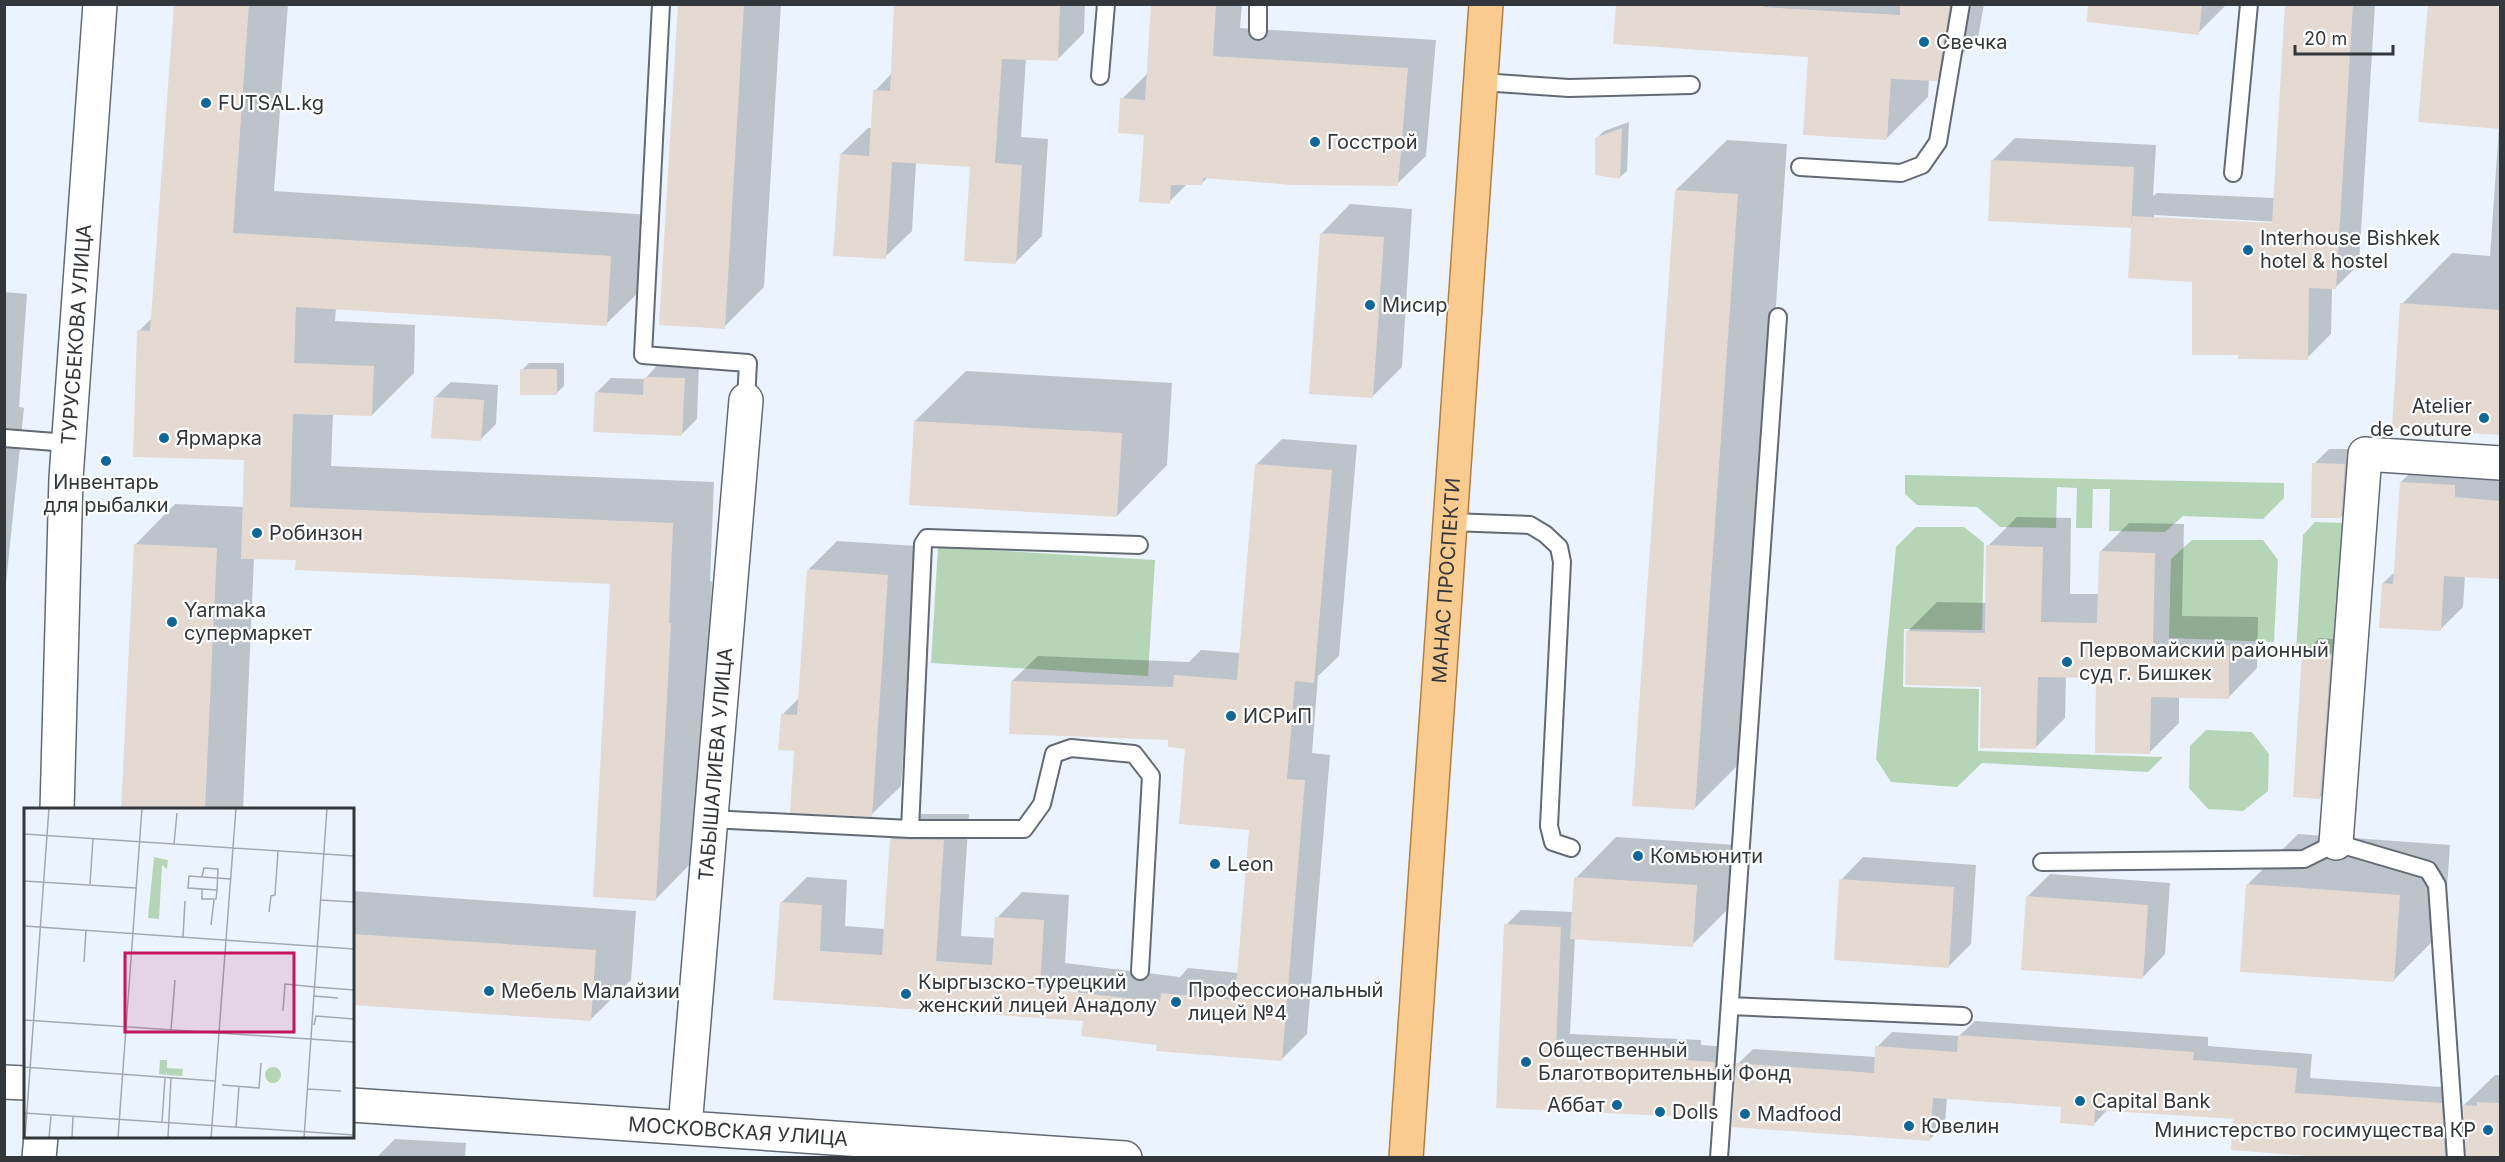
<svg xmlns="http://www.w3.org/2000/svg" width="2505" height="1162" font-family="Inter,sans-serif">
	<style>
		.green { fill: #b6d5b7 }
		.shadow { fill: #0003; fill-rule: evenodd }
		.building { fill: #e5dad2 }
		.lines { fill: none; stroke-linecap: round; stroke-linejoin: round }
		.lane-casing { stroke: #636a73; stroke-width: 20 }
		.street-casing { stroke: #636a73; stroke-width: 36 }
		.secondary-casing { stroke: #636a73; stroke-width: 36 }
		.primary-casing { stroke: #b28041; stroke-width: 36 }
		.lane { stroke: #fff; stroke-width: 16 }
		.street { stroke: #fff; stroke-width: 33 }
		.secondary { stroke: #fff; stroke-width: 33 }
		.primary { stroke: #facb8f; stroke-width: 33 }
		.poi-dot { fill: #0f6697; stroke: #fff; stroke-width: 2 }
		.labels { text-anchor: middle; dominant-baseline: central; stroke-width: 4.5; stroke-linejoin: round; paint-order: stroke }
		.poi-label { font-size: 20px; fill: #33363a; stroke: #fff; text-anchor: start }
		.street-label { font-size: 20px; fill: #33363a; stroke: #fff }
		.inset-road { fill: none; stroke: #a1a8b0; stroke-width: 1.5 }
		.view { fill: #c2185b; fill-opacity: 0.15; stroke: #c2185b; stroke-width: 3 }
		.inset-edge { fill: none; stroke: #33363a; stroke-width: 3 }
	</style>
	<rect width="100%" height="100%" fill="#ebf4fe"/>
	<!-- green -->
	<path class="green" d="M1905,475L2284,483V498L2263,519L2183,516L2165,532L2109,531L2110,489H2093L2092,528H2076L2077,488L2057,487L2056,528L2000,527L1977,507L1917,505L1905,494Z
		M2315,522L2345,523L2336,654L2296,652L2303,535Z
		M1916,527H1964L1984,543L1982,630L1904,629L1903,687L1979,689L1978,751L2163,757L2148,772L1982,763L1957,787L1891,782L1876,759L1896,547Z
		M2192,540H2263L2278,560L2274,642L2169,638L2171,559Z
		M938,547L1155,560L1148,676L931,663Z
		M2206,730L2252,732L2269,754L2268,791L2243,811L2208,809L2189,788L2190,746Z"/>
	<!-- shadow -->
	<path class="shadow" d="M175,4H288L274,191L652,215L648,283L606,324L336,308L335,321L415,325L414,373L372,415L333,413L331,466L714,482L710,581L712,582L697,857L656,899L611,582L297,559L254,558L243,810H123L135,545L175,504L244,507L246,458L139,331L153,317Z
		M679,4H781L764,287L724,327Z
		M895,4H1085L1084,33L1057,60L1026,58L1021,137L1048,139L1042,236L1015,263L971,166L916,162L912,231L885,257L841,154L868,128H873L875,91L892,73Z
		M1153,4H1242L1240,28L1436,40L1426,156L1397,184L1208,177L1202,183H1188L1169,202L1145,133L1122,99L1149,72Z
		M1618,4H1984L1978,38L1937,80L1929,79L1928,97L1887,138L1810,56Z
		M2125,4H2227L2198,33Z
		M2287,4H2375L2359,264L2335,288H2332L2331,334L2307,358L2239,353L2194,280L2133,223L2130,226L1992,161L2015,138L2156,145L2153,196L2157,193L2275,198ZM2154,215L2280,222V225L2154,218Z
		M2430,4H2500V434L2394,427L2402,304L2452,253L2490,256L2499,127Z
		M1629,122L1627,171L1619,178L1597,138L1604,131Z
		M1727,140L1787,144L1745,758L1694,809L1676,190Z
		M1350,204L1412,209L1402,367L1373,396L1321,234Z
		M4,292L27,294L19,407L24,408L4,603Z
		M660,362L699,364L697,419L682,434L596,393L611,378L645,379Z
		M529,363H564V386L556,394L522,370Z
		M966,371L1172,383L1167,465L1117,516L915,421Z
		M451,382L498,385L496,424L480,440L435,397Z
		M1282,439L1357,445L1339,656L1318,676L1312,753L1330,755L1307,1034L1281,1060L1158,1043L1084,1020L775,999L781,903L807,877L847,880L845,926L885,929L891,839L917,814H969L961,936L995,938L997,918L1022,892L1069,895L1065,963L1180,977L1188,968L1239,973L1251,829L1187,747L1170,739L1012,681L1038,656L1189,662L1201,650L1240,653L1256,465ZM1032,986L1078,991V993L1032,989Z
		M2329,449H2360L2356,502L2341,517L2314,464Z
		M2424,460L2500,477V578L2465,576L2463,607L2440,630L2383,583L2396,571L2401,482Z
		M2017,517L2071,518L2070,594H2099L2100,552L2129,523L2184,524L2182,616L2258,617L2257,668L2228,698L2179,697V723L2149,753L2098,677L2066,676L2065,718L2036,747L1983,685L1907,632L1937,602L1987,603L1988,546Z
		M837,541L917,546L901,786L871,815L796,750L782,715L799,698L808,570Z
		M2319,638L2346,640L2335,782L2320,797L2304,653Z
		M2298,834L2450,845L2444,930L2393,981L2247,885Z
		M1616,837L1736,845L1732,905L1692,945L1575,937L1570,1034L1701,1040V1045L1730,1047L1726,1101L1711,1116L1498,1107L1506,925L1521,910L1573,912L1576,878Z
		M1863,857L1976,865L1971,944L1948,967L1841,880Z
		M2050,874L2170,883L2165,954L2143,977L2027,897Z
		M352,891L636,911L631,980L590,1020L352,1003Z
		M1975,1021L2208,1037V1046L2312,1054L2310,1078L2456,1088L2460,1141L2445,1156L2234,1118L2108,1109L2094,1124L2062,1106L1947,1098L1945,1124L1930,1139L1738,1064L1753,1049L1876,1057L1877,1047L1892,1032L1959,1036Z
		M2495,1075H2500V1158H2468L2464,1105Z
		M395,1139L466,1143L465,1158H376Z"/>
	<!-- building -->
	<path class="building" d="M174,4H249L233,233L611,256L607,326L296,307L294,363L374,366L372,416L293,414L290,507L673,523L669,623H671L656,901L593,897L610,584L295,570L296,560L241,559L244,460L133,457L137,330L150,331Z
		M678,4H744L725,329L659,325Z
		M894,4H1060L1058,61L1002,59L995,163L1022,165L1016,264L964,261L970,167L892,162L886,259L833,256L840,154L869,156L873,90L890,91Z
		M1151,4H1216L1213,56L1408,68L1398,186L1293,185L1203,178L1202,185H1171L1170,204L1139,202L1144,135L1118,133L1120,98L1145,100Z
		M1616,4H1763V7L1900,15V4H1950L1938,81L1891,79L1887,140L1803,135L1808,57L1613,44Z
		M2088,4H2202L2199,35L2087,22Z
		M2285,4H2353L2336,289L2309,288L2308,360L2238,359V355H2192V282L2128,278L2132,216L2272,223Z
		M2428,4H2500V129L2418,122Z
		M1622,128L1620,179L1595,175V138Z
		M1991,160L2134,167L2131,228L1988,221Z
		M1675,190L1738,194L1695,810L1632,806Z
		M1320,233L1384,237L1373,398L1309,394Z
		M2400,303L2500,310V435L2392,428Z
		M520,369H557V395H520Z
		M644,377L685,378L682,436L593,432L595,392L643,395Z
		M434,397L484,400L481,441L431,438Z
		M914,421L1122,433L1117,517L909,505Z
		M2312,463L2345,464L2341,518H2311Z
		M1255,464L1332,470L1314,683L1295,681L1287,779L1305,780L1282,1061L1156,1051L1157,1045L1081,1036L1083,1021L773,1000L780,902L822,905L820,951L882,955L890,839L944,840L936,961L992,965L995,917L1044,920L1040,988L1160,1002L1161,993L1235,1000L1249,830L1179,824L1185,749L1168,747V740L1009,734L1011,681L1173,687L1174,675L1237,680Z
		M2400,482L2455,485V497L2500,501V579L2444,576L2441,631L2379,628L2382,583L2393,584Z
		M134,544L217,548L205,810H121Z
		M1986,545L2043,547L2041,622L2097,623L2099,551L2155,553L2153,645L2229,646V699L2151,697L2150,754L2095,753L2096,678L2038,677L2036,749L1980,748L1981,687L1905,685L1906,631L1985,633Z
		M807,569L888,575L872,817L790,813L794,751L778,750L781,714L797,715Z
		M2302,653L2331,655L2320,799L2293,797Z
		M1574,877L1697,885L1693,947L1570,939Z
		M1839,879L1954,887L1949,968L1834,960Z
		M2246,884L2400,895L2394,982L2240,972Z
		M2026,896L2148,905L2143,979L2021,970Z
		M1504,924L1561,927L1556,1049L1686,1054V1060L1715,1062L1711,1118L1496,1108Z
		M352,934L596,950L591,1021L352,1005Z
		M1958,1035L2194,1052L2193,1060L2297,1068L2295,1093L2442,1103L2445,1158H2332L2231,1150L2233,1119L2095,1110L2094,1126L2060,1123L2061,1107L1933,1098L1930,1141L1732,1127L1736,1063L1874,1073L1875,1046L1957,1052Z
		M2477,1102L2500,1103V1158H2466L2463,1105L2477,1106Z"/>
	<g class="lines">
		<!-- lane casing -->
		<g class="lane-casing">
			<path id="lane" d="M661,4L643,355L748,363L746,400
				M1258,4V31
				M1100,76L1106,4
				M1481,82L1569,88L1691,85
				M1800,167L1901,173L1922,165L1938,142L1961,4
				M2233,173L2249,4
				M4,438L68,443
				M1450,522L1530,525L1545,534L1559,547L1562,562L1549,826L1553,842L1571,848
				M710,819L910,829H1024L1042,804L1054,754L1071,748L1134,754L1151,776L1140,971
				M910,829L923,544L927,538L1139,545
				M2042,862L2304,859L2336,843L2428,870L2437,885L2456,1158
				M1730,1006L1963,1016
				M1719,1158L1778,317"/>
		</g>
		<!-- street casing -->
		<g class="street-casing">
			<g id="street">
				<path id="s1" d="M57,810L66,478L100,4"/>
				<path d="M2336,843L2365,454L2500,463"/>
				<path id="s2" d="M685,1127L746,400"/>
				<path d="M39,1158L41,1136"/>
			</g>
		</g>
		<!-- secondary casing -->
		<g class="secondary-casing">
			<g id="secondary">
				<path d="M4,1082L26,1083"/>
				<path id="s3" d="M352,1105L1125,1158"/>
			</g>
		</g>
		<!-- primary casing -->
		<g class="primary-casing">
			<g id="primary">
				<path id="s4" d="M1406,1158L1486,4"/>
			</g>
		</g>
		<!-- lane -->
		<use href="#lane" class="lane"/>
		<!-- street -->
		<use href="#street" class="street"/>
		<!-- secondary -->
		<use href="#secondary" class="secondary"/>
		<!-- primary -->
		<use href="#primary" class="primary"/>
	</g>
	<!-- markers -->
	<g class="poi-dot">
		<circle cx="1924" cy="42" r="6"/>
		<circle cx="206" cy="103" r="6"/>
		<circle cx="1315" cy="142" r="6"/>
		<circle cx="2248" cy="250" r="6"/>
		<circle cx="1370" cy="305" r="6"/>
		<circle cx="2484" cy="418" r="6"/>
		<circle cx="164" cy="438" r="6"/>
		<circle cx="106" cy="461" r="6"/>
		<circle cx="257" cy="533" r="6"/>
		<circle cx="172" cy="622" r="6"/>
		<circle cx="2067" cy="662" r="6"/>
		<circle cx="1231" cy="716" r="6"/>
		<circle cx="1638" cy="856" r="6"/>
		<circle cx="1215" cy="864" r="6"/>
		<circle cx="489" cy="991" r="6"/>
		<circle cx="906" cy="994" r="6"/>
		<circle cx="1176" cy="1002" r="6"/>
		<circle cx="1526" cy="1062" r="6"/>
		<circle cx="2080" cy="1101" r="6"/>
		<circle cx="1617" cy="1105" r="6"/>
		<circle cx="1660" cy="1112" r="6"/>
		<circle cx="1745" cy="1114" r="6"/>
		<circle cx="1909" cy="1126" r="6"/>
		<circle cx="2488" cy="1130" r="6"/>
	</g>
	<g class="labels">
		<!-- poi labels -->
		<g class="poi-label">
			<text x="1936" y="42">Свечка</text>
			<text x="218" y="103">FUTSAL.kg</text>
			<text x="1327" y="142">Госстрой</text>
			<text x="2260" y="238">Interhouse Bishkek<tspan x="2260" dy="23">hotel &amp; hostel</tspan></text>
			<text x="1382" y="305">Мисир</text>
			<text x="2472" y="406" text-anchor="end">Atelier<tspan x="2472" dy="23">de couture</tspan></text>
			<text x="176" y="438">Ярмарка</text>
			<text x="106" y="482" text-anchor="middle">Инвентарь<tspan x="106" dy="23">для рыбалки</tspan></text>
			<text x="269" y="533">Робинзон</text>
			<text x="184" y="610">Yarmaka<tspan x="184" dy="23">супермаркет</tspan></text>
			<text x="2079" y="650">Первомайский районный<tspan x="2079" dy="23">суд г. Бишкек</tspan></text>
			<text x="1243" y="716">ИСРиП</text>
			<text x="1650" y="856">Комьюнити</text>
			<text x="1227" y="864">Leon</text>
			<text x="918" y="982">Кыргызско-турецкий<tspan x="918" dy="23">женский лицей Анадолу</tspan></text>
			<text x="1188" y="990">Профессиональный<tspan x="1188" dy="23">лицей №4</tspan></text>
			<text x="501" y="991">Мебель Малайзии</text>
			<text x="1538" y="1050">Общественный<tspan x="1538" dy="23">Благотворительный Фонд</tspan></text>
			<text x="2092" y="1101">Capital Bank</text>
			<text x="1605" y="1105" text-anchor="end">Аббат</text>
			<text x="1672" y="1112">Dolls</text>
			<text x="1757" y="1114">Madfood</text>
			<text x="1921" y="1126">Ювелин</text>
			<text x="2476" y="1130" text-anchor="end">Министерство госимущества КР</text>
		</g>
		<!-- street labels -->
		<g class="street-label">
			<text stroke="none"><textPath href="#s1" startOffset="476">ТУРУСБЕКОВА УЛИЦА</textPath></text>
			<text stroke="none"><textPath href="#s4" startOffset="579">МАНАС ПРОСПЕКТИ</textPath></text>
			<text stroke="none"><textPath href="#s2" startOffset="364">ТАБЫШАЛИЕВА УЛИЦА</textPath></text>
			<text stroke="none"><textPath href="#s3" startOffset="387">МОСКОВСКАЯ УЛИЦА</textPath></text>
		</g>
	</g>
	<!-- overview -->
	<g transform="translate(24 808)">
		<rect width="330" height="330" fill="#ebf4fe"/>
		<path d="M130,49L144,52L143,61L138,57L135,111L124,110ZM136,252H143V260L159,261L158,268L143,267V263L142,267L135,266ZM241 267a8 8 0 1 1 16 0a8 8 0 1 1-16 0Z" fill="#b6d5b7"/>
		<path class="inset-road" d="M0,26L330,48M150,36L153,5M178,69L180,60L194,61L193,82M0,73L112,80M66,76L69,31M178,81V91H192L193,82L164,80L165,68L207,71M297,92L330,94M245,104L247,88L251,87L254,43M187,117L190,92M0,118L330,141M159,129L161,93M60,154L62,122M291,179L330,182M290,188L314,190M259,203L261,176L291,179M0,212L330,234M290,217L292,208L330,211M147,222L151,172M0,259L191,273M198,277L235,280L237,255M284,281L317,283M0,305L330,327M138,314L141,270M212,320L215,278M1,330L25,0M25,330L27,307M48,330L49,309M94,330L118,0M144,330L147,270M187,330L212,0M280,330L303,0M329,330L330,311"/>
		<path class="view" d="M101,145H270V224H101Z"/>
		<rect width="330" height="330" class="inset-edge"/>
	</g>
	<!-- border -->
	<rect width="2505" height="1162" fill="none" stroke="#33363a" stroke-width="12"/>
	<!-- scale -->
	<path d="M2295 45v9h98v-9" fill="none" stroke="#33363a" stroke-width="3"/>
	<text x="2304" y="45" font-size="18" fill="#33363a" stroke="#ffffff" stroke-width="4.5" paint-order="stroke">20 m</text>
</svg>
